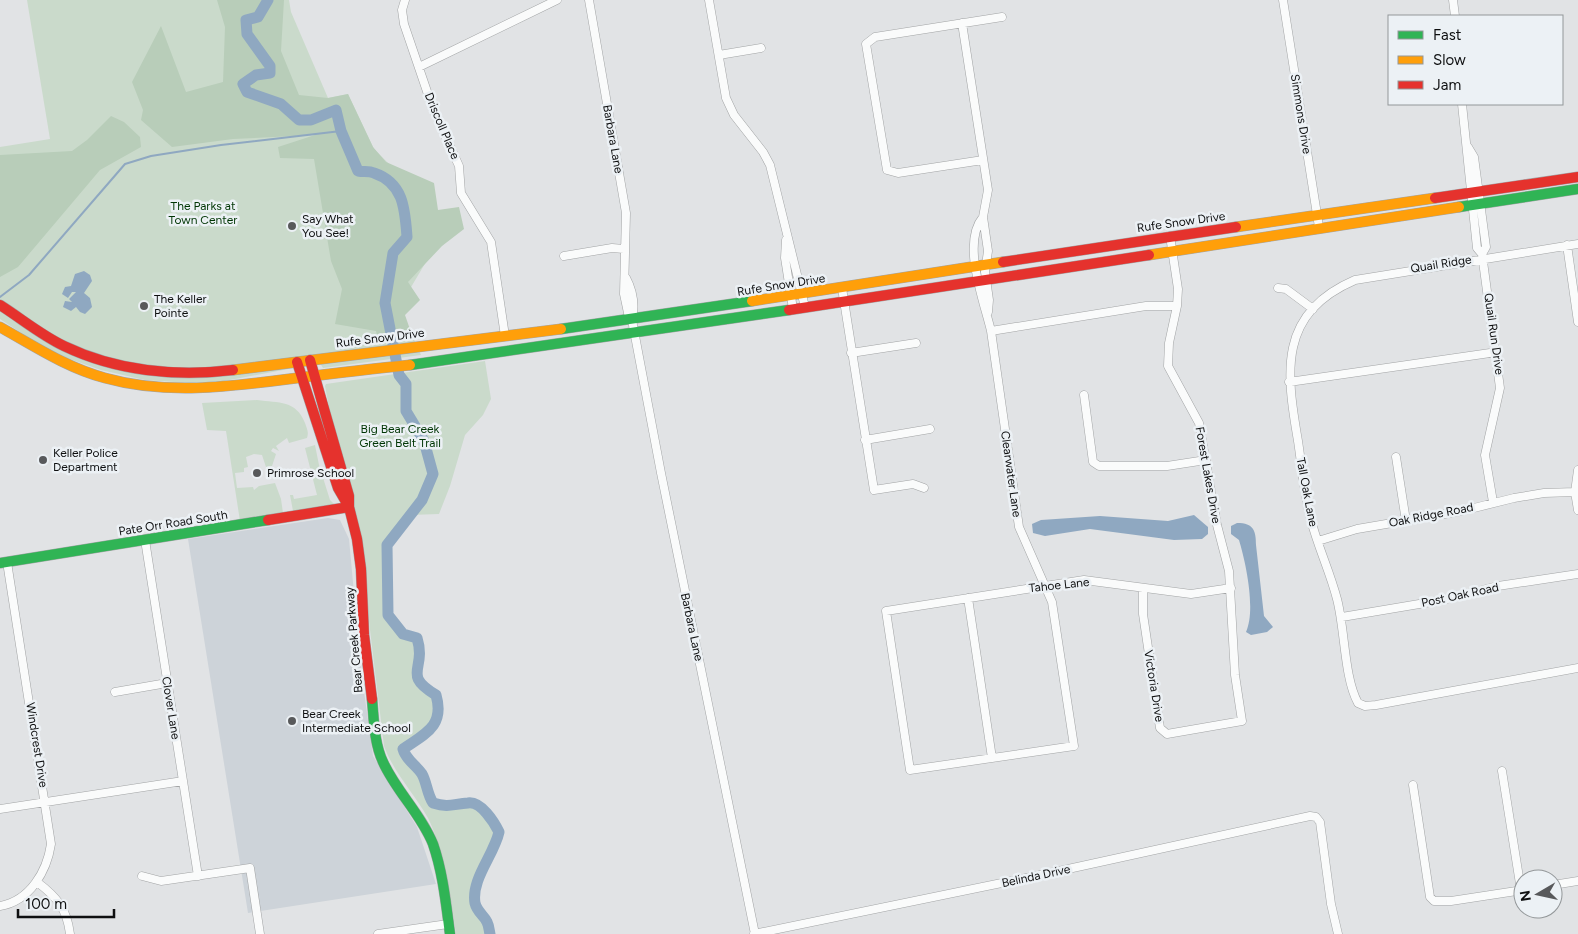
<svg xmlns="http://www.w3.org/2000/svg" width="1578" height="934" font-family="Figtree,sans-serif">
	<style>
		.built { fill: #cdd3d9 }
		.green { fill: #cadacb }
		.forest { fill: #b8cdb9 }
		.water { fill: #8fa8c1 }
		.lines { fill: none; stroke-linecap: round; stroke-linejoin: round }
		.stream { stroke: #8fa8c1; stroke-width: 2 }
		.river { stroke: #8fa8c1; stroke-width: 11 }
		.street-casing { stroke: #a2a4a5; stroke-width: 9 }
		.fast-casing { stroke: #a2a4a5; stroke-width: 11 }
		.slow-casing { stroke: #a2a4a5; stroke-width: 11 }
		.jam-casing { stroke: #a2a4a5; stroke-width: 11 }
		.street { stroke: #fafbfb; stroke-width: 8 }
		.fast { stroke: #30b455; stroke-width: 10 }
		.slow { stroke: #ff9f0a; stroke-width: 10 }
		.jam { stroke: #e5322d; stroke-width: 10 }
		.poi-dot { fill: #58595b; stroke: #ecf1f5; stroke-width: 2 }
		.labels { text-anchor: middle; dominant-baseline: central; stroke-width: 5; stroke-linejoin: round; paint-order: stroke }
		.street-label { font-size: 12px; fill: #0e0f10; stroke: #ecf1f5 }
		.park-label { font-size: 12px; fill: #003604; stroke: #ecf1f5 }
		.poi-label { font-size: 12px; fill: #0e0f10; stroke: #ecf1f5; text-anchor: start }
	</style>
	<rect width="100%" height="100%" fill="#e1e3e5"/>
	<!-- built -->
	<path class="built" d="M328,518L340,520L349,539L361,670L373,756L417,827L436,884L248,913L188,539Z"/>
	<!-- green -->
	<path class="green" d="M27,0H289L291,12L328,98L348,94L374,149L390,165L442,235L401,304V310L421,355L323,368L320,363L219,382L189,383L145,380L101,370L64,357L38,344L0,319V147L50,139Z
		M485,361L491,399L483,415L465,435L450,486L439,514L410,515L387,545L388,615L403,634L417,638C427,670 401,674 436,695C445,726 425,734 403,748C406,760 415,764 422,774C427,782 427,794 433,803C447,808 454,804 468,803C481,801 494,822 499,832C494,855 471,879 475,903C477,914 487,921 491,934H456C451,899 444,850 428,818C414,793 394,773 384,746L367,605L325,386L326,384Z
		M257,400C279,403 296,400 305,423C307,429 309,432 307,438L289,443L287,438L276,446L279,451L273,448L271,451L276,454L272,466L266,467L262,455L254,454L246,457L248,467L244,468V472L235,473L237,488L253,487L254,490L259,486L275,483L281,499L283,513L240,521L226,431L207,430L202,403Z
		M315,445L319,465L330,500L334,504L331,506L293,511L290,495H293L294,499L317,495L305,448Z"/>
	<!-- forest -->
	<path class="forest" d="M217,0H284L281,51L299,95L328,98L348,94L373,147L386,162L434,183L438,210L459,207L464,229L442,246L408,282L420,300L405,315L413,338L379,343L376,331L335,324L342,289L331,261L314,159L280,158L278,147L315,135L233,139L172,147L141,120L143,110L132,82L161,26L186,92L223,82L225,27Z
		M111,116L124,122L140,137L141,147L100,170L18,267L0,277V155L72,151L87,140Z"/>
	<!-- water -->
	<path class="water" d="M84,271L90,275L92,281L84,293L90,298L92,307L85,314L80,312L76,307L71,311L63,307L65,301L72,302L69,299L76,292H72L68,298L62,294L65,287L71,286L75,274Z
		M1194,515L1208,527V534L1202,539L1174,540L1090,529L1045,536L1033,533L1032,524L1041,520L1100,516L1168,521Z
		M1237,523C1254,523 1256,531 1256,545L1264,616L1273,627L1267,632L1251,635L1246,632C1256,610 1246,563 1239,540L1231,534V526Z"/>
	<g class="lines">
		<!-- stream -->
		<path class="stream" d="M0,297L29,275L125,164L151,156L221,145L341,131"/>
		<!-- river -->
		<path class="river" d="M268,0L258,17L246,20L247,34L270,66V73L256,75L243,84L247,92L281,104L299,120H311L336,110L341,131L358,171C364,172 369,171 374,173C404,183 405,210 407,237L393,253L385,303L399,375L406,384V411L424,441L433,474L422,500L387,545L388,615L403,634L417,638C427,670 401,674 436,695C445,726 425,734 403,749C406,760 415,764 422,774C427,783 427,794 433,803C449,808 453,804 468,803C481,801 494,822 499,832C494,855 471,879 475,903C477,912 484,915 487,922C489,926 489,930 490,934"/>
		<!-- street casing -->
		<g class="street-casing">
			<path id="street" d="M405,0L402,10L404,24L433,109L459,166L461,193L491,242L505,336
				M589,0L626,213L624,294L628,313L632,320
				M709,0L726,98L734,115L763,152L770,165L805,307
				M1283,0L1319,227
				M1453,0L1455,16
				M962,23L988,190L983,217L988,251L985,272L989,300L988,312
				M719,55L761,48
				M419,67L557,0
				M1462,104L1477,248L1482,254L1500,388L1485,455L1493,502
				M1468,147L1474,157L1486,247L1482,254
				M983,160L898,173L887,170L866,44L875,37L1002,17
				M983,217C961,243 984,301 991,331L1019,527L1052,602L1074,746L910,770L886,611L1084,580L1191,594L1231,588
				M786,240L785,258L793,309
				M1578,244L1355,280C1278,313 1286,372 1298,441C1302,467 1304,495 1311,520C1318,547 1330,572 1337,599C1345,629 1344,678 1358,703L1365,706L1376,705L1578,668
				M1567,245L1578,322
				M564,256L612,248L624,249
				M626,278C633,291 635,306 632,320L661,473L755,934
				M842,288L874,490L913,484L924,488
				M1278,288L1286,289L1313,309
				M991,331L1146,306H1177
				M851,353L916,343
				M1289,382L1497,352
				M1084,395L1093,462L1099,466H1167L1206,460
				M865,440L930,429
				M1396,457L1406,521
				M1578,470L1575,492L1578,510
				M145,540L198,876
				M1318,541L1357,529L1462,511L1514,498L1544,493L1575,492
				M1143,589V614L1160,728L1167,734L1242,721L1235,675L1229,571L1217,525L1199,423L1168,366L1169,343L1177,306L1178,289L1170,236
				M968,598L992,758
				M1342,617L1443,600L1498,586L1578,574
				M115,692L167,683
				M1502,771L1521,890
				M1413,785L1430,897L1434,901H1451L1523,890
				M0,809L183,781
				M142,876L161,881L250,868L260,934
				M37,882C57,897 67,909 70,934
				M1553,885L1578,881
				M0,906C30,901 47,871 51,844L7,562
				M378,934L448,924
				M754,934L1036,876L1310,816L1316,817L1320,822L1331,904L1338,934"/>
		</g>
		<!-- fast casing -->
		<g class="fast-casing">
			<path id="fast" d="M1459,207L1578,189
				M561,329L752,301
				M410,365L789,310
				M0,563L268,520
				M372,699C374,720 374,743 383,762C396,791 421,814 433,844C443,873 446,904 450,934"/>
		</g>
		<!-- slow casing -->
		<g class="slow-casing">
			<path id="slow" d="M1236,227L1435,198
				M1149,255L1459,207
				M752,301L1003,262
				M0,327C34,346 67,368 105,378C166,395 228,387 289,379C329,374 370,369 410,365
				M233,370L561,329"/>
		</g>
		<!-- jam casing -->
		<g class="jam-casing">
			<path id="jam" d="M1435,198L1578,177
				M1003,262L1236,227
				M0,305C22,319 41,335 64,346C116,371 176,377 233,370
				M789,310L1149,255
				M310,360L349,496V507L357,539L361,569L364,635L372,699
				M297,362L338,488L349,507
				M268,520L349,507"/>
		</g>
		<!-- street -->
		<use href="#street" class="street"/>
		<!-- fast -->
		<use href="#fast" class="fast"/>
		<!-- slow -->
		<use href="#slow" class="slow"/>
		<!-- jam -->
		<use href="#jam" class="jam"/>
	</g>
	<!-- markers -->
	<g class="poi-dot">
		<circle cx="292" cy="226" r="5"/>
		<circle cx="144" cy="306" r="5"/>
		<circle cx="43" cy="460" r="5"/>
		<circle cx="257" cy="473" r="5"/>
		<circle cx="292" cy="721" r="5"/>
	</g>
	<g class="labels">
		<!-- street labels -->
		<g class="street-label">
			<text transform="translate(1301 114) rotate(81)">Simmons Drive</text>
			<text transform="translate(442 126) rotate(67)">Driscoll Place</text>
			<text transform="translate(613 139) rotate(80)">Barbara Lane</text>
			<text transform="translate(1181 222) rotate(-8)">Rufe Snow Drive</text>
			<text transform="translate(1441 264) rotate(-9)">Quail Ridge</text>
			<text transform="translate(781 285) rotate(-9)">Rufe Snow Drive</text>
			<text transform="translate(1494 334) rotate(82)">Quail Run Drive</text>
			<text transform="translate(380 338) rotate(-7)">Rufe Snow Drive</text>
			<text transform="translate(1011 474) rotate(82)">Clearwater Lane</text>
			<text transform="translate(1208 475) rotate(80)">Forest Lakes Drive</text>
			<text transform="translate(1307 492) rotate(79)">Tall Oak Lane</text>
			<text transform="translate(1431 515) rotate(-11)">Oak Ridge Road</text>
			<text transform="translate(173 523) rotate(-9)">Pate Orr Road South</text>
			<text transform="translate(1059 585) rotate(-6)">Tahoe Lane</text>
			<text transform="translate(1460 595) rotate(-12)">Post Oak Road</text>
			<text transform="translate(692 627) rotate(78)">Barbara Lane</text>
			<text transform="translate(354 640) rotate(-95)">Bear Creek Parkway</text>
			<text transform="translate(1154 686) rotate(81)">Victoria Drive</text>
			<text transform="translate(171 708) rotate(81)">Clover Lane</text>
			<text transform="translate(37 745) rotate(81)">Windcrest Drive</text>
			<text transform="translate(1036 876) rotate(-12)">Belinda Drive</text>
		</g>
		<!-- park labels -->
		<g class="park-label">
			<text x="203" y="206">The Parks at<tspan x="203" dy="14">Town Center</tspan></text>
			<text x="400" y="429">Big Bear Creek<tspan x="400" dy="14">Green Belt Trail</tspan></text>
		</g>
		<!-- poi labels -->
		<g class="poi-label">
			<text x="302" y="219">Say What<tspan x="302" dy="14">You See!</tspan></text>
			<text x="154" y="299">The Keller<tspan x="154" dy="14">Pointe</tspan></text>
			<text x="53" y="453">Keller Police<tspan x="53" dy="14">Department</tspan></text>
			<text x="267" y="473">Primrose School</text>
			<text x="302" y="714">Bear Creek<tspan x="302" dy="14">Intermediate School</tspan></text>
		</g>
	</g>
	<!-- legend -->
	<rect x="1388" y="15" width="175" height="90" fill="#ecf1f5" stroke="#939799"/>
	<rect x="1398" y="31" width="25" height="8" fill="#30b455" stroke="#939799"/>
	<text x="1433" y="40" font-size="15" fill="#0e0f10">Fast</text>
	<rect x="1398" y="56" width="25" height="8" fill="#ff9f0a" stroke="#939799"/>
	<text x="1433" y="65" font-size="15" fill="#0e0f10">Slow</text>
	<rect x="1398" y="81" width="25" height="8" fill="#e5322d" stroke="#939799"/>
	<text x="1433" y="90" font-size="15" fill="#0e0f10">Jam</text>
	<!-- north arrow -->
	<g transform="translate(1538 894) rotate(261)"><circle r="24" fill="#ecf1f5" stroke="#939799"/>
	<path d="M0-4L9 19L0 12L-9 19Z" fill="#58595b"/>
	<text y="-8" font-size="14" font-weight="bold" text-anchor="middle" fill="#0e0f10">N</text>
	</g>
	<!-- scale -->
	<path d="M18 909v8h96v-8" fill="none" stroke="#0e0f10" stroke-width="2.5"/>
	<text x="25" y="909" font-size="15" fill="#0e0f10" stroke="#ecf1f5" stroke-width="4" paint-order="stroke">100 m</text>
</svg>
